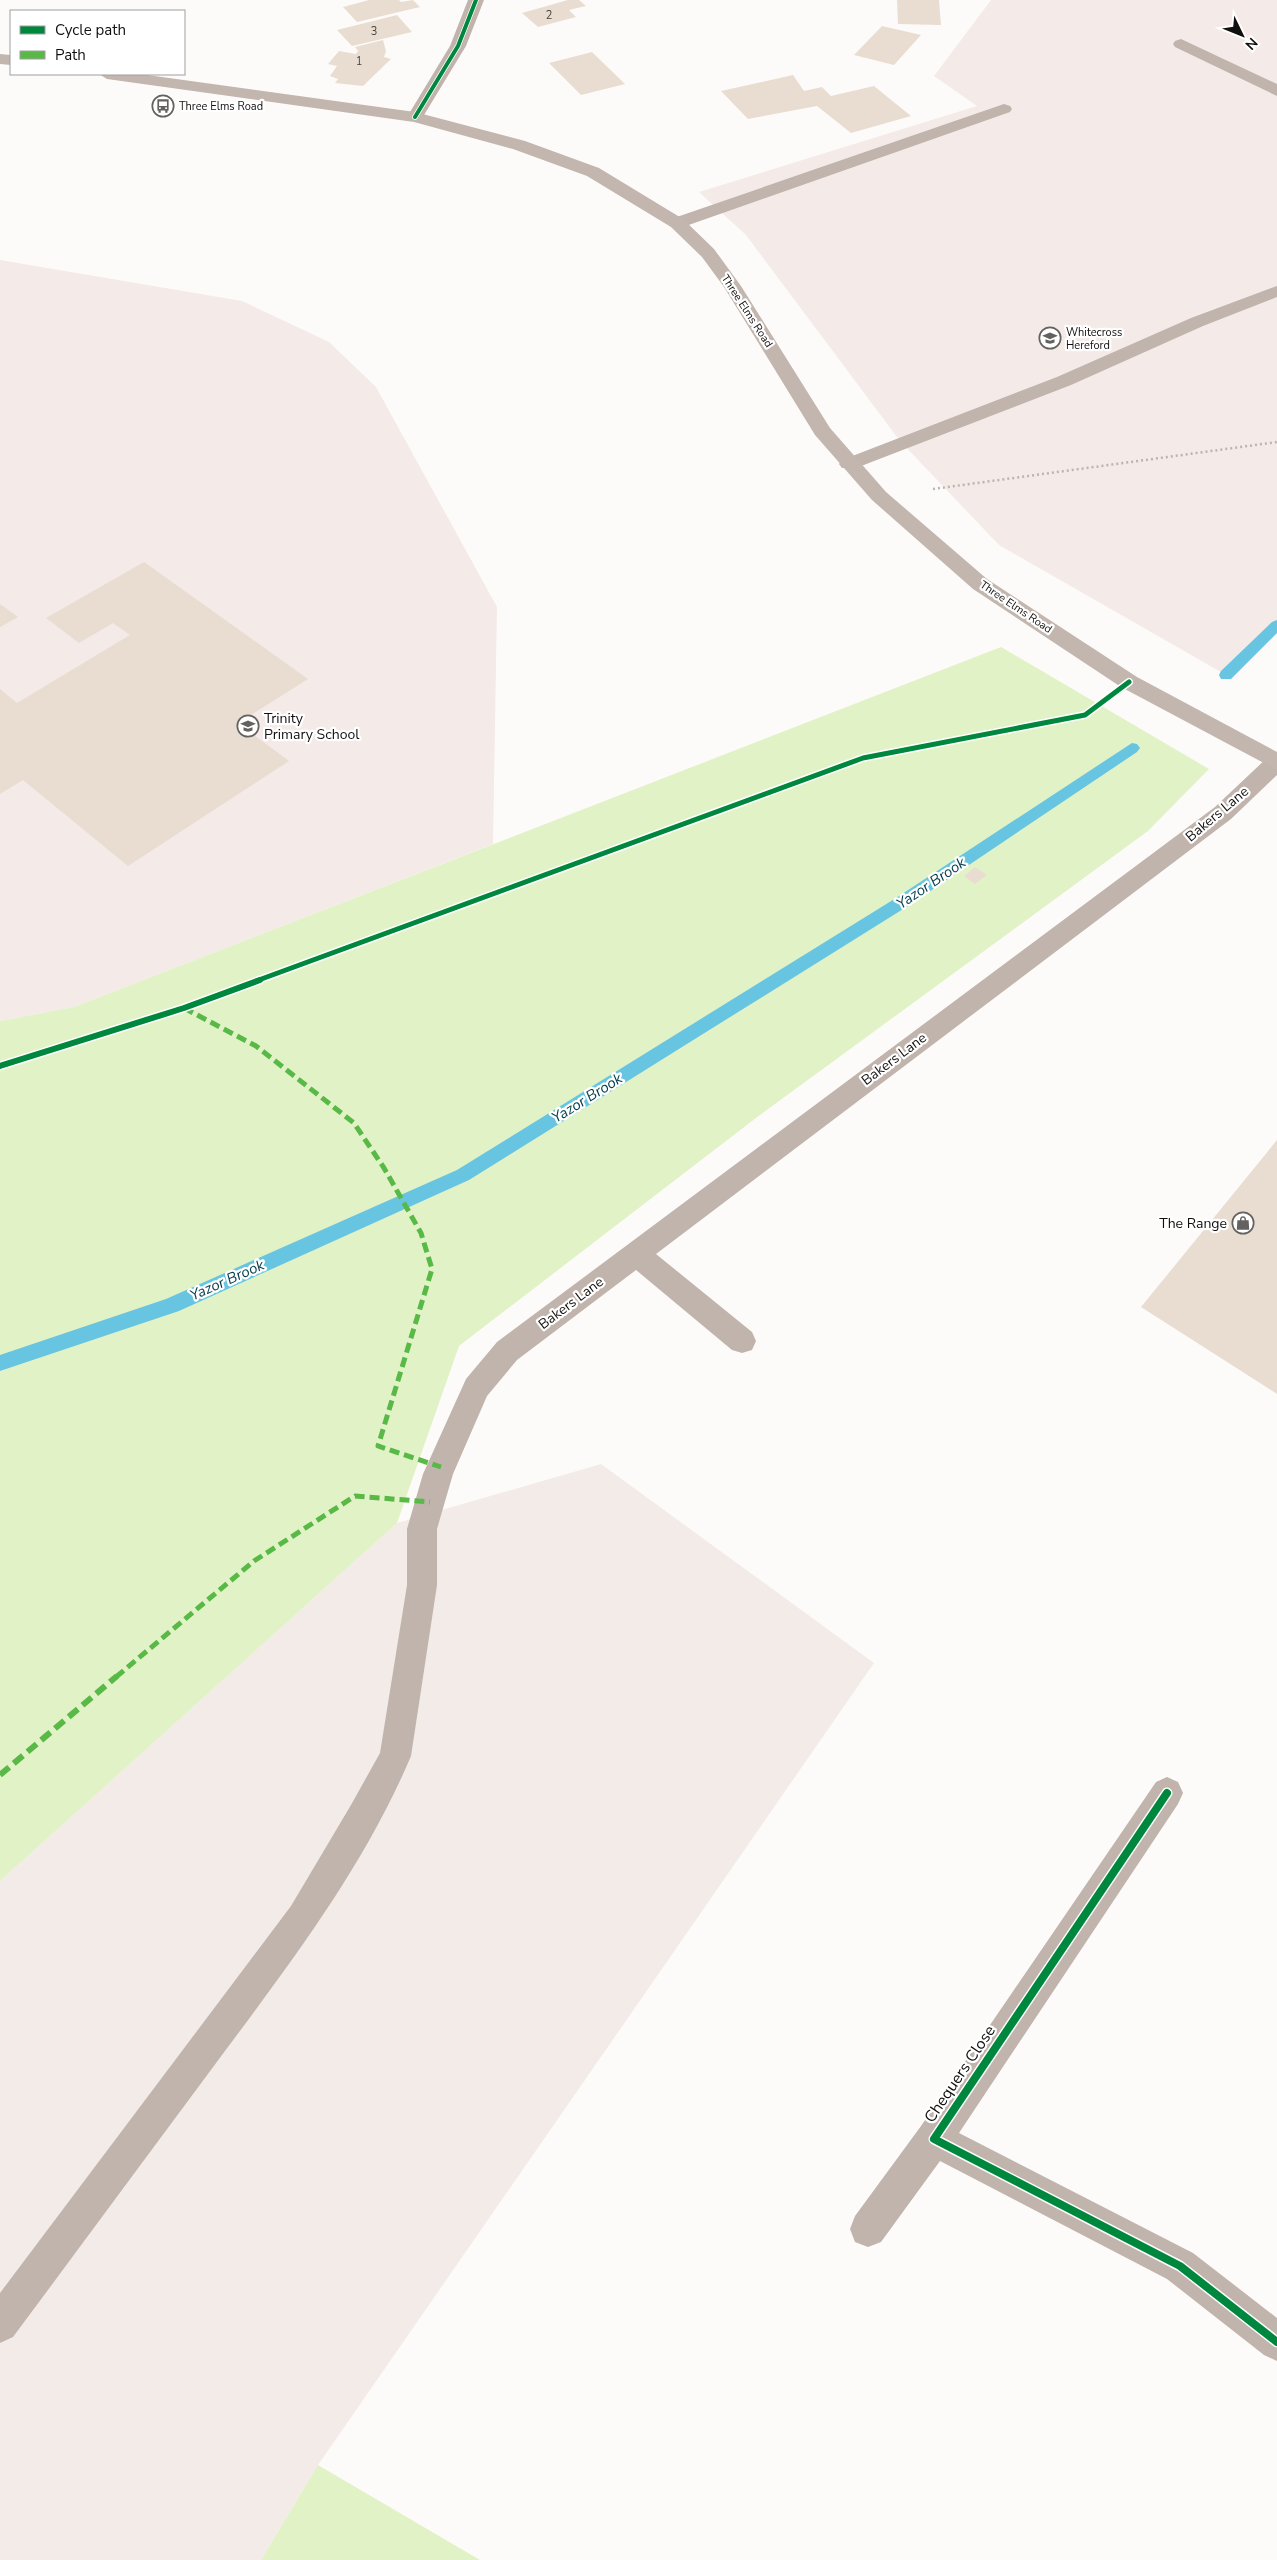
<svg xmlns="http://www.w3.org/2000/svg" width="1277" height="2560" font-family="'Nunito Sans',sans-serif">
	<style>
		.built { fill: #f3ebe7 }
		.education { fill: #f4eae7 }
		.green { fill: #e2f2c7 }
		.lines { fill: none; stroke-linecap: round; stroke-linejoin: round }
		.stream { fill: #68c5e2; fill-rule: evenodd }
		.building { fill: #e8ddd0 }
		.path { stroke: #bbb4af; stroke-width: 2.5; stroke-dasharray: 2 3; stroke-linecap: butt }
		.minor { fill: #c0b4ad; fill-rule: evenodd }
		.major { fill: #c2b6ae; fill-rule: evenodd }
		.quiet-far1 { stroke: #58b947; stroke-width: 5; stroke-dasharray: 10 5; stroke-linecap: butt }
		.quiet { stroke: #58b947; stroke-width: 6; stroke-dasharray: 12 6; stroke-linecap: butt }
		.cycleway-far3-casing { stroke: #fff; stroke-width: 5.5 }
		.cycleway-far2-casing { stroke: #fff; stroke-width: 8 }
		.cycleway-far1-casing { stroke: #fff; stroke-width: 9 }
		.cycleway-casing { stroke: #fff; stroke-width: 11 }
		.cycleway-far3 { stroke: #00873e; stroke-width: 4 }
		.cycleway-far2 { stroke: #00873e; stroke-width: 5 }
		.cycleway-far1 { stroke: #00873e; stroke-width: 6 }
		.cycleway { stroke: #00873e; stroke-width: 8 }
		.labels { text-anchor: middle; dominant-baseline: central; stroke-width: 4.5; stroke-linejoin: round; paint-order: stroke }
		.number-label { font-size: 11px; fill: #48433f }
		.far-poi-label { font-size: 11px; fill: #12100f; stroke: #fff; text-anchor: start }
		.far-street-label { font-size: 11px; fill: #12100f; stroke: #fff }
		.poi-label { font-size: 14px; fill: #12100f; stroke: #fff; text-anchor: start }
		.street-label { font-size: 14px; fill: #12100f; stroke: #fff }
		.water-label { font-size: 15px; font-style: italic; fill: #033c4e; stroke: #fff }
		.near-street-label { font-size: 16px; fill: #12100f; stroke: #fff }
	</style>
	<rect width="100%" height="100%" fill="#fdfbf9"/>
	<!-- built -->
	<path class="built" d="M601,1464L874,1663L318,2465L261,2560H0V1881L397,1523Z"/>
	<!-- education -->
	<path class="education" d="M991,0H1277V625L1226,675L999,545L900,441L746,235L699,192L977,106L934,76Z
		M0,260L242,301L329,342L376,387L497,607L493,844L74,1007L0,1021Z"/>
	<!-- green -->
	<path class="green" d="M1001,647L1209,769L1148,831L756,1118L459,1346L397,1523L0,1881V1021L74,1007Z
		M318,2465L480,2560H261Z"/>
	<g class="lines">
		<!-- stream -->
		<path class="stream" d="M1277,620V633L1231,679H1221L1219,675L1221,671L1272,622Z
			M1132,743L1137,744L1140,748L1137,752L908,906L469,1180L179,1311L0,1371V1355L166,1299L457,1170L896,898Z"/>
	</g>
	<!-- building -->
	<path class="building" d="M369,0H399L401,2L413,0L420,7L357,22L343,7Z
		M568,0H579L586,6L569,10L576,17L538,27L522,13Z
		M897,0H939L941,25L898,24Z
		M397,15L412,32L352,46L337,30Z
		M882,26L921,35L894,65L854,55Z
		M383,40L386,51L384,57L391,59L363,86L335,83L338,79L330,76L337,66L328,64L339,51L356,54L358,51L355,47Z
		M592,52L625,84L581,95L549,63Z
		M793,75L804,91L822,87L831,96L874,86L911,116L851,133L817,106L748,119L721,91Z
		M144,562L308,679L238,723L289,761L128,866L23,780L0,794V689L17,703L130,635L113,623L79,643L46,618Z
		M0,604L18,617L0,627Z
		M975,867L987,875L975,884L964,876Z
		M1277,1140V1394L1141,1307Z"/>
	<g class="lines">
		<!-- path -->
		<path class="path" d="M933,489L1277,442"/>
		<!-- minor -->
		<path class="minor" d="M468,0H484L466,46L421,120H409L407,117L450,46Z
			M1181,39L1277,84V96L1175,47L1173,44L1175,41Z
			M1004,104L1010,106L1012,109L1010,112L683,227H671L668,223L671,219Z
			M1277,286V297L1203,326L1071,385L856,468H842L839,464L842,460L1057,377L1191,318Z
			M1277,754V775L1231,819L656,1254L752,1332L756,1341L752,1350L742,1353L732,1350L636,1270L517,1360L487,1396L453,1474L437,1529V1585L411,1756C365,1865 292,1961 222,2055C152,2149 83,2243 13,2337L0,2343V2293L291,1906L351,1805L380,1753L407,1585V1529L423,1474L466,1379L497,1342L1215,807L1269,756Z
			M1167,1777L1178,1782L1183,1793L1178,1804L959,2133L1193,2253L1277,2318V2361L1264,2355L1167,2279L940,2161L881,2242L868,2247L855,2242L850,2229L855,2216L921,2126L1156,1782Z"/>
		<!-- major -->
		<path class="major" d="M0,54L11,55V65L0,64Z
			M99,74H140L415,112L525,141L599,168L683,219L714,249L741,286L830,428L886,492L987,579L1137,677L1277,752V770L1121,687L973,589L872,500L815,435L724,287L702,257L671,227L587,176L513,149L414,122L107,79Z"/>
		<!-- quiet-far1 -->
		<path class="quiet-far1" d="M184,1008L256,1046L354,1123L384,1168L421,1233L432,1269L378,1446L441,1467
			M116,1677L254,1561L355,1496L430,1502"/>
		<!-- quiet -->
		<path class="quiet" d="M0,1775L117,1676"/>
		<!-- cycleway-far3 casing -->
		<g class="cycleway-far3-casing">
			<path id="cycleway-far3" d="M415,117L458,46L476,0"/>
		</g>
		<!-- cycleway-far2 casing -->
		<g class="cycleway-far2-casing">
			<path id="cycleway-far2" d="M256,981L863,758L1085,715L1129,682"/>
		</g>
		<!-- cycleway-far1 casing -->
		<g class="cycleway-far1-casing">
			<path id="cycleway-far1" d="M0,1066L184,1008L260,980"/>
		</g>
		<!-- cycleway casing -->
		<g class="cycleway-casing">
			<path id="cycleway" d="M1167,1793L934,2139L1180,2266L1277,2342"/>
		</g>
		<!-- cycleway-far3 -->
		<use href="#cycleway-far3" class="cycleway-far3"/>
		<!-- cycleway-far2 -->
		<use href="#cycleway-far2" class="cycleway-far2"/>
		<!-- cycleway-far1 -->
		<use href="#cycleway-far1" class="cycleway-far1"/>
		<!-- cycleway -->
		<use href="#cycleway" class="cycleway"/>
	</g>
	<!-- icons -->
	<defs>
		<g id="bus-ring" transform="scale(1.125)"><circle r="9.5" fill="#fff" stroke="#646261" stroke-width="1.5"/><path d="M-5-6H5V4H4V6H2V4H-2V6H-4V4H-5ZM-3.5-4V0h7V-4ZM-3.5 1.2v1.5H-2V1.2ZM2 1.2v1.5H3.5V1.2Z" fill="#646261"/></g>
		<g id="school-ring" transform="scale(1.125)"><circle r="9.5" fill="#fff" stroke="#646261" stroke-width="1.5"/><path d="M0-5L7-2L0 1L-7-2ZM-4 1L0 2.5L4 1V4Q0 6-4 4Z" fill="#646261"/></g>
		<g id="shop-ring" transform="scale(1.125)"><circle r="9.5" fill="#fff" stroke="#646261" stroke-width="1.5"/><path d="M-5-2.5h2.3a2.7 3.5 0 0 1 5.4 0H5L5.5 6h-11ZM-1.5-2.5h3a1.5 2.3 0 0 0-3 0Z" fill="#646261"/></g>
	</defs>
	<g fill-rule="evenodd">
		<use href="#bus-ring" x="163" y="106"/>
		<use href="#school-ring" x="1050" y="338"/>
		<use href="#school-ring" x="248" y="726"/>
		<use href="#shop-ring" x="1243" y="1223"/>
	</g>
	<g class="labels">
		<!-- number labels -->
		<g class="number-label">
			<text x="549" y="15">2</text>
			<text x="374" y="31">3</text>
			<text x="359" y="61">1</text>
		</g>
		<!-- far-poi labels -->
		<g class="far-poi-label">
			<text x="179" y="106">Three Elms Road</text>
			<text x="1066" y="332">Whitecross<tspan x="1066" dy="13">Hereford</tspan></text>
		</g>
		<!-- far-street labels -->
		<g class="far-street-label">
			<text transform="translate(747 311) rotate(57)">Three Elms Road</text>
			<text transform="translate(1016 607) rotate(34)">Three Elms Road</text>
		</g>
		<!-- poi labels -->
		<g class="poi-label">
			<text x="264" y="718">Trinity<tspan x="264" dy="16">Primary School</tspan></text>
			<text x="1227" y="1223" text-anchor="end">The Range</text>
		</g>
		<!-- street labels -->
		<g class="street-label">
			<text transform="translate(1217 814) rotate(-40)">Bakers Lane</text>
			<text transform="translate(894 1059) rotate(-37)">Bakers Lane</text>
			<text transform="translate(571 1303) rotate(-37)">Bakers Lane</text>
		</g>
		<!-- water labels -->
		<g class="water-label">
			<text transform="translate(931 883) rotate(-34)">Yazor Brook</text>
			<text transform="translate(587 1098) rotate(-32)">Yazor Brook</text>
			<text transform="translate(227 1280) rotate(-24)">Yazor Brook</text>
		</g>
		<!-- near-street labels -->
		<g class="near-street-label">
			<text transform="translate(960 2074) rotate(-56)">Chequers Close</text>
		</g>
	</g>
	<!-- legend -->
	<rect x="10" y="10" width="175" height="65" fill="#ffffff" stroke="#a09f9f"/>
	<rect x="20" y="26" width="25" height="8" fill="#00873e" stroke="#a09f9f"/>
	<text x="55" y="35" font-size="15" fill="#12100f">Cycle path</text>
	<rect x="20" y="51" width="25" height="8" fill="#58b947" stroke="#a09f9f"/>
	<text x="55" y="60" font-size="15" fill="#12100f">Path</text>
	<!-- north arrow -->
	<g transform="translate(1242 35) rotate(133)" stroke="#ffffff" stroke-width="4" paint-order="stroke">
	<path d="M0-4L9 19L0 12L-9 19Z" fill="#12100f"/>
	<text y="-8" font-size="14" font-weight="bold" text-anchor="middle" fill="#12100f">N</text>
	</g>
</svg>
